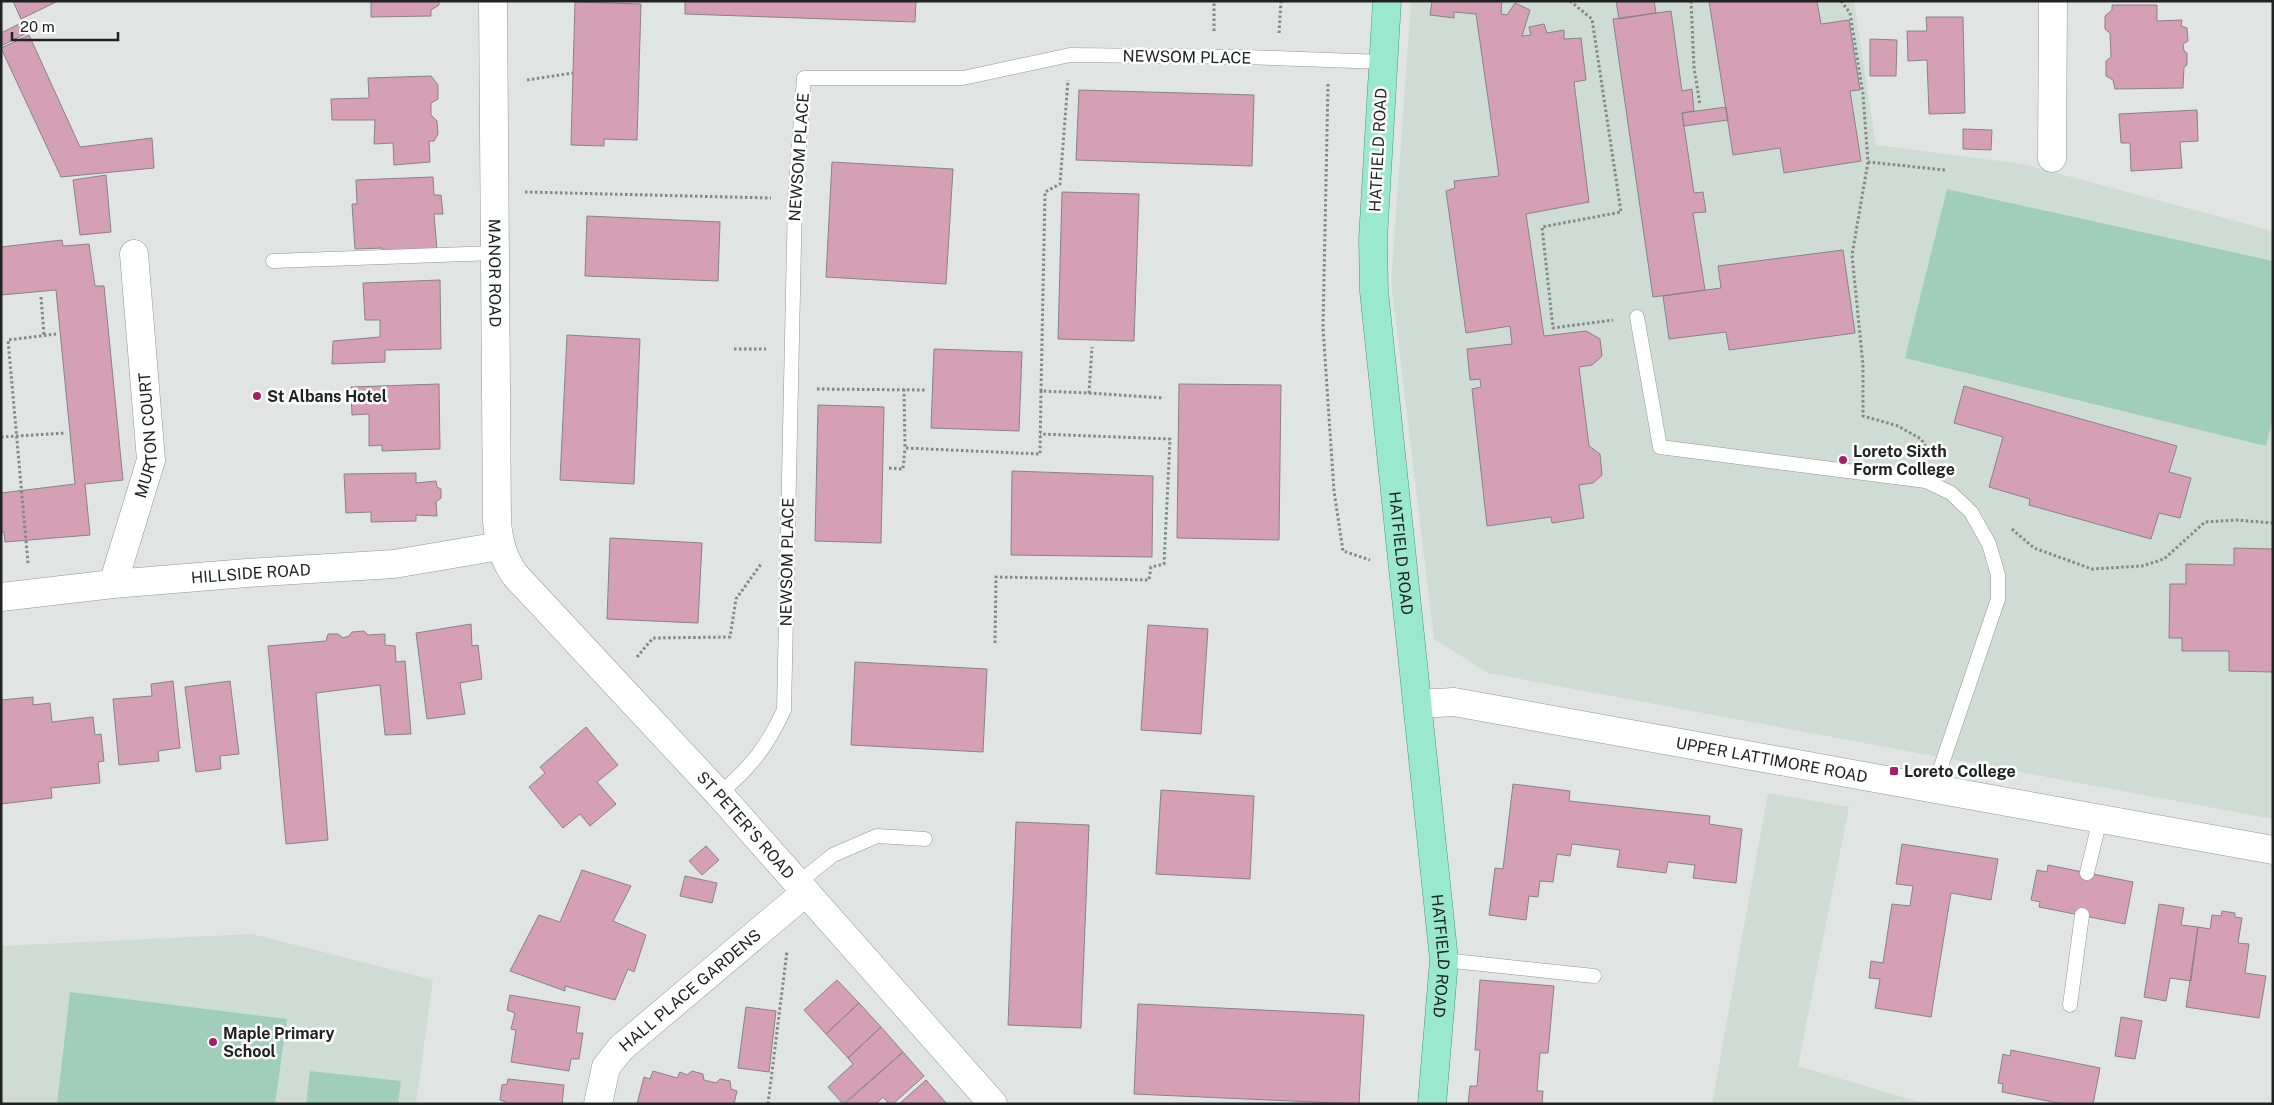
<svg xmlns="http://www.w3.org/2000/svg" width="2274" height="1105" font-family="'Public Sans',sans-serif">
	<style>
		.built { fill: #cfdcd6 }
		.green { fill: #a1cebb }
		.building { fill: #d59fb5; stroke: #888385 }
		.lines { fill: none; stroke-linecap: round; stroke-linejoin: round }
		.service-casing { stroke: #929694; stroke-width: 15 }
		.minor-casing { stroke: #929694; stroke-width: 29 }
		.primary-casing { stroke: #439a7e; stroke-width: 29 }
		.path { stroke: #848886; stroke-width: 3; stroke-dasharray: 2.5 2.5; stroke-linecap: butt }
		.service { stroke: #fff; stroke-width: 14 }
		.minor { stroke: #fff; stroke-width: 28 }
		.primary { stroke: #9ae9cf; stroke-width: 28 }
		.poi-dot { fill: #a51e69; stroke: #fff; stroke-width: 2 }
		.labels { text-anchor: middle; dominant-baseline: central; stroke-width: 5; stroke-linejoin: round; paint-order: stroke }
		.street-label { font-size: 16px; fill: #212322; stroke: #fff }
		.poi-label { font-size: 16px; font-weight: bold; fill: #212322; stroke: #fff; text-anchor: start }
	</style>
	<rect width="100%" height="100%" fill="#e0e5e3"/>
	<!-- built -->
	<path class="built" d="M1411,1H1854L1876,145L2023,164L2273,231V819L1488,673L1434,639L1391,282Z
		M1768,793L1849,807L1798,1066L1926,1104H1712Z
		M252,934L433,980L416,1104H1V946Z"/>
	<!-- green -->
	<path class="green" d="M1947,189L2273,261V417L2266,446L1905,358Z
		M70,992L287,1019L275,1104H57Z
		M310,1071L401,1081L398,1104H306Z"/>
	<!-- building -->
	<path class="building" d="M13,1H58L21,19Z
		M371,1H439V5L431,10V16L371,17Z
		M685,1H916L915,22L685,14Z
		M1432,1H1502L1501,14L1507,15L1515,3L1530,10L1522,36L1531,35L1529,27L1544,24L1547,33L1564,30V39L1581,38L1586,80L1574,82L1589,202L1526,214L1544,336L1586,331L1600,339L1602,356L1592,365L1579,367L1589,446L1600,454L1602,475L1593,483L1579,485L1584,518L1552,523L1551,517L1487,526L1472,389L1481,387L1480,379L1470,380L1467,349L1512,344L1510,326L1466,333L1446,191L1455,188L1454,181L1499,176L1476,14L1454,12V18L1430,15Z
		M1616,1H1654L1656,13L1619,19Z
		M1709,1H1817L1821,24L1849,20L1860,90L1850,91L1861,161L1784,173L1780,148L1733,155Z
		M575,2L641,4L637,140L604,139V146L571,145Z
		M2112,5H2157V21L2182,20L2181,26L2187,28L2188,41L2183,44L2184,51L2187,53V65L2184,67L2183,88L2115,89L2113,80L2106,76V61L2111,57L2110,33L2105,29V16L2112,10Z
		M1671,11L1682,91L1692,89L1694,111L1682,113L1694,193L1703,192L1706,212L1693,213L1705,290L1653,297L1613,19Z
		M1926,17H1963L1965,113L1929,114L1927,60L1908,61L1907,31H1927Z
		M23,22L27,33L1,46V33Z
		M29,35L80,147L152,138L154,168L61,177L1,48Z
		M1870,39L1897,40L1896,76H1870Z
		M431,76L438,85V99L431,103V115L437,121L438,134L434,141H429L430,162L394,165L393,143L374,144L375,120H332L331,99L369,98L368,78Z
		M1079,90L1254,95L1252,166L1076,160Z
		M1726,107L1728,120L1684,126L1682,113Z
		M2197,110L2198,141L2180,142L2182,168L2131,171L2130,143H2121L2119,114Z
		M1963,129L1992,130L1991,150L1963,149Z
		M832,162L953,169L946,284L826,277Z
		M106,175L111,232L80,235L73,180Z
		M433,177L434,195H441L443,214H434L437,250L382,256V248L355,249L352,204H357L356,180Z
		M1062,192L1139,194L1134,341L1058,339Z
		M587,216L720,222L718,281L585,276Z
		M62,240L63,246L89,244L95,286H104L123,480L85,484L90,535L5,542L4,532H1V493L75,484L56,290L1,295V247Z
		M1843,250L1855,333L1729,350L1726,332L1669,339L1663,296L1721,288L1718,266Z
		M440,280L441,349L385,350V362L332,364L333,341L380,337V320H365L363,283Z
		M567,335L640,339L634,484L560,480Z
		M934,349L1022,352L1019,431L931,428Z
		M439,384L440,449L382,451V445L369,446V414L352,415L351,387Z
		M1179,384L1281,385L1279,540L1177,538Z
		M1964,386L2177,446L2169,472L2191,478L2180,518L2159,513L2151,539L2029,505L2030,499L1989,487L2003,437L1954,423Z
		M818,405L884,407L881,543L815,541Z
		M1012,471L1153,476L1152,557L1011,555Z
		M416,473V483L436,481L437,487L441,489V498L436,502L437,516L416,515V521L371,522V512L346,513L344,474Z
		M610,538L702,543L698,623L607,619Z
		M2234,548L2273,549V672L2229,671V651H2182V638H2169L2170,584H2186V564L2234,565Z
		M471,624L472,646L478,645L482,679L460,683L465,714L427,719L416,633Z
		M1148,625L1208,629L1201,734L1141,730Z
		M364,631L368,635L385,634V645L395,646L396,662L405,661L411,734L385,735L380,685L316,693L328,840L286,844L268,646L326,641L328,634H338L343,638L349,636L352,632Z
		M855,662L987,669L983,752L851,745Z
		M173,681L180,748L158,751L159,761L119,765L113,699L152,696L151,684Z
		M230,681L239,754L220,756L221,769L196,772L185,687Z
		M33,697V705L50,703L52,722L93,717L95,735L101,734L104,761L98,762L100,783L51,788L52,798L1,804V700Z
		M586,727L618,765L597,782L616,804L590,826L580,814L563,828L529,787L545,773L540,767Z
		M1513,784L1570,791L1569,801L1710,816L1709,824L1742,829L1736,883L1693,878L1695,865L1668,862L1666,873L1617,867L1620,850L1572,844L1570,856L1557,854L1553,882L1540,881L1538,897L1529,896L1526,920L1489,915L1495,868L1503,869Z
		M1161,790L1254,796L1250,879L1156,874Z
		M1016,822L1089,825L1081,1028L1008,1025Z
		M1902,844L1998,859L1991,900L1951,893L1931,1017L1875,1008L1880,979L1869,978L1871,961L1883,963L1892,904L1910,906L1913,886L1896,884Z
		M706,846L719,860L702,875L689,861Z
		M2048,865L2133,882L2125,924L2039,907L2040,902L2031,900L2037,870L2047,872Z
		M582,870L631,886L613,921L646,935L634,972L628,969L615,1000L565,986V991L510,971L539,915L560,922Z
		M685,876L717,883L712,903L680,896Z
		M2159,904L2184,908L2181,925L2198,927L2191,981L2170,978L2166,1001L2144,997Z
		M2222,911L2235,913V917L2242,918L2238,943L2249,944L2245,973L2266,976L2259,1018L2186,1007L2198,927L2210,929L2212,915L2221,916Z
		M837,980L859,1003L826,1034L804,1010Z
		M1480,980L1554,986L1548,1053H1540L1537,1091H1543L1542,1104H1468L1470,1086H1477L1480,1050H1475Z
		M510,995L580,1007L576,1033H583L579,1059H571L569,1071L511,1062L516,1030L511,1029L515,1013L507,1010Z
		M859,1003L881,1027L848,1058L826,1034Z
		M1138,1004L1364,1015L1359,1104L1134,1094Z
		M746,1007L776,1011L769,1072L738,1068Z
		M2121,1017L2142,1021L2135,1059L2115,1056Z
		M881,1027L903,1052L843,1104L828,1087L853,1064L848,1058Z
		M2011,1050L2100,1068L2093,1104H2063L2002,1092L2003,1084L1998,1083L2003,1054L2010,1056Z
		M903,1052L924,1076L893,1104H889L883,1097L876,1104H845Z
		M653,1071L677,1078L680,1072L687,1075L692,1071L703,1074L704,1080L716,1083L720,1079L730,1081L731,1089L737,1091L734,1104H637L644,1077L650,1079Z
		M508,1079L564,1085L562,1104H506V1102L500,1100L502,1085L507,1084Z
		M926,1080L947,1104H899Z"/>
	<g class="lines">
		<!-- service casing -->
		<g class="service-casing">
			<path id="service" d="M273,261L495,253
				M1637,317L1660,447L1926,481L1951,493L1971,512L1989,544L1998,575V599L1933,790
				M719,794C750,768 767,747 784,710L795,199L804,78H963L1070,55L1246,57L1383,62
				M2087,873L2100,819
				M798,883L833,855L877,836L925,839
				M1444,960L1594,976
				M2070,1005L2082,915"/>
		</g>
		<!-- minor casing -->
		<g class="minor-casing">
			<g id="minor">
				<path id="s1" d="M493,1L497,522C499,543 503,558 515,575L719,794L993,1104"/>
				<path d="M2052,158L2053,1"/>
				<path id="s2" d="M113,584L151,460L134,254"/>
				<path id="s3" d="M1,597L113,584L247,573L394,564L500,546"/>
				<path id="s4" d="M1418,704L1454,702L2273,850"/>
				<path id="s5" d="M598,1104L606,1067L621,1048L806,892"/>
			</g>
		</g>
		<!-- primary casing -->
		<g class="primary-casing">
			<g id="primary">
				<path id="s6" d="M1387,1L1373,239L1374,291L1444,960L1432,1104"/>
			</g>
		</g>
		<!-- path -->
		<path class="path" d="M1570,1L1592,19L1621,212L1542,227L1553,328L1613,320
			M1691,1L1694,67L1700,105
			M1841,1L1850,13L1863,94L1868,162L1945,170
			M1214,31V1
			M1279,33L1281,1
			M527,80L573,73
			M1328,84L1323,328L1334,491L1343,551L1370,560
			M1868,162L1852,255L1863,365V416L1898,426L1921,439L1932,456
			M525,192L771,198
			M41,297L44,336
			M734,349H766
			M817,389L926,390
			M904,389L905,448L1040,454L1041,391L1089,393L1092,347
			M1041,391L1045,192L1060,184L1068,80
			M1089,393L1164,398
			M1,437L66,433
			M889,468L903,469L905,448
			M2012,529L2034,548L2092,569L2142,566L2164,559L2205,522L2236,520L2273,523
			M28,563L8,340L56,334
			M995,643L996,577L1149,580L1151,567L1164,564L1170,439L1040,434
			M637,657L653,638L730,637L736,599L761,564
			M768,1104L787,951"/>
		<!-- service -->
		<use href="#service" class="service"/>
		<!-- minor -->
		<use href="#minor" class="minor"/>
		<!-- primary -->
		<use href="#primary" class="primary"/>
	</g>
	<!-- markers -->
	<g class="poi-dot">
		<circle cx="257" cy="396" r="5"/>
		<circle cx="1843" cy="460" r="5"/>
		<rect x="1889" y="766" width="10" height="10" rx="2.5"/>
		<circle cx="213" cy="1042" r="5"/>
	</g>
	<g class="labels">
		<!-- street labels -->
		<g class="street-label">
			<text transform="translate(1187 57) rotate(1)">NEWSOM PLACE</text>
			<text transform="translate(1378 150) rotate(-87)">HATFIELD ROAD</text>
			<text transform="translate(799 157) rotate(-86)">NEWSOM PLACE</text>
			<text stroke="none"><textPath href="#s1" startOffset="272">MANOR ROAD</textPath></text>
			<text stroke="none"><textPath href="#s2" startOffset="154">MURTON COURT</textPath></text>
			<text stroke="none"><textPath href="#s6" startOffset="554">HATFIELD ROAD</textPath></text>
			<text transform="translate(787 562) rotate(-89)">NEWSOM PLACE</text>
			<text stroke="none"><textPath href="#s3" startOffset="251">HILLSIDE ROAD</textPath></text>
			<text stroke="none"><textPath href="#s4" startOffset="359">UPPER LATTIMORE ROAD</textPath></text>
			<text stroke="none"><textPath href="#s1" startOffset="918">ST PETER'S ROAD</textPath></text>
			<text stroke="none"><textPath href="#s6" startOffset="959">HATFIELD ROAD</textPath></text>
			<text stroke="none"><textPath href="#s5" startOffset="152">HALL PLACE GARDENS</textPath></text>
		</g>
		<!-- poi labels -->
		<g class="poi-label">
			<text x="267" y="396">St Albans Hotel</text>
			<text x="1853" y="451">Loreto Sixth<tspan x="1853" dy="18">Form College</tspan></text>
			<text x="1904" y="771">Loreto College</text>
			<text x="223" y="1033">Maple Primary<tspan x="223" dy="18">School</tspan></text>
		</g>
	</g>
	<!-- border -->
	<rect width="2274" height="1105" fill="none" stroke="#212322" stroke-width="5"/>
	<!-- scale -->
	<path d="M12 32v8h106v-8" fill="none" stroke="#212322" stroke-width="2.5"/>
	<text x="20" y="32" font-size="15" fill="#212322" stroke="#ffffff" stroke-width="4" paint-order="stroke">20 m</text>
</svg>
